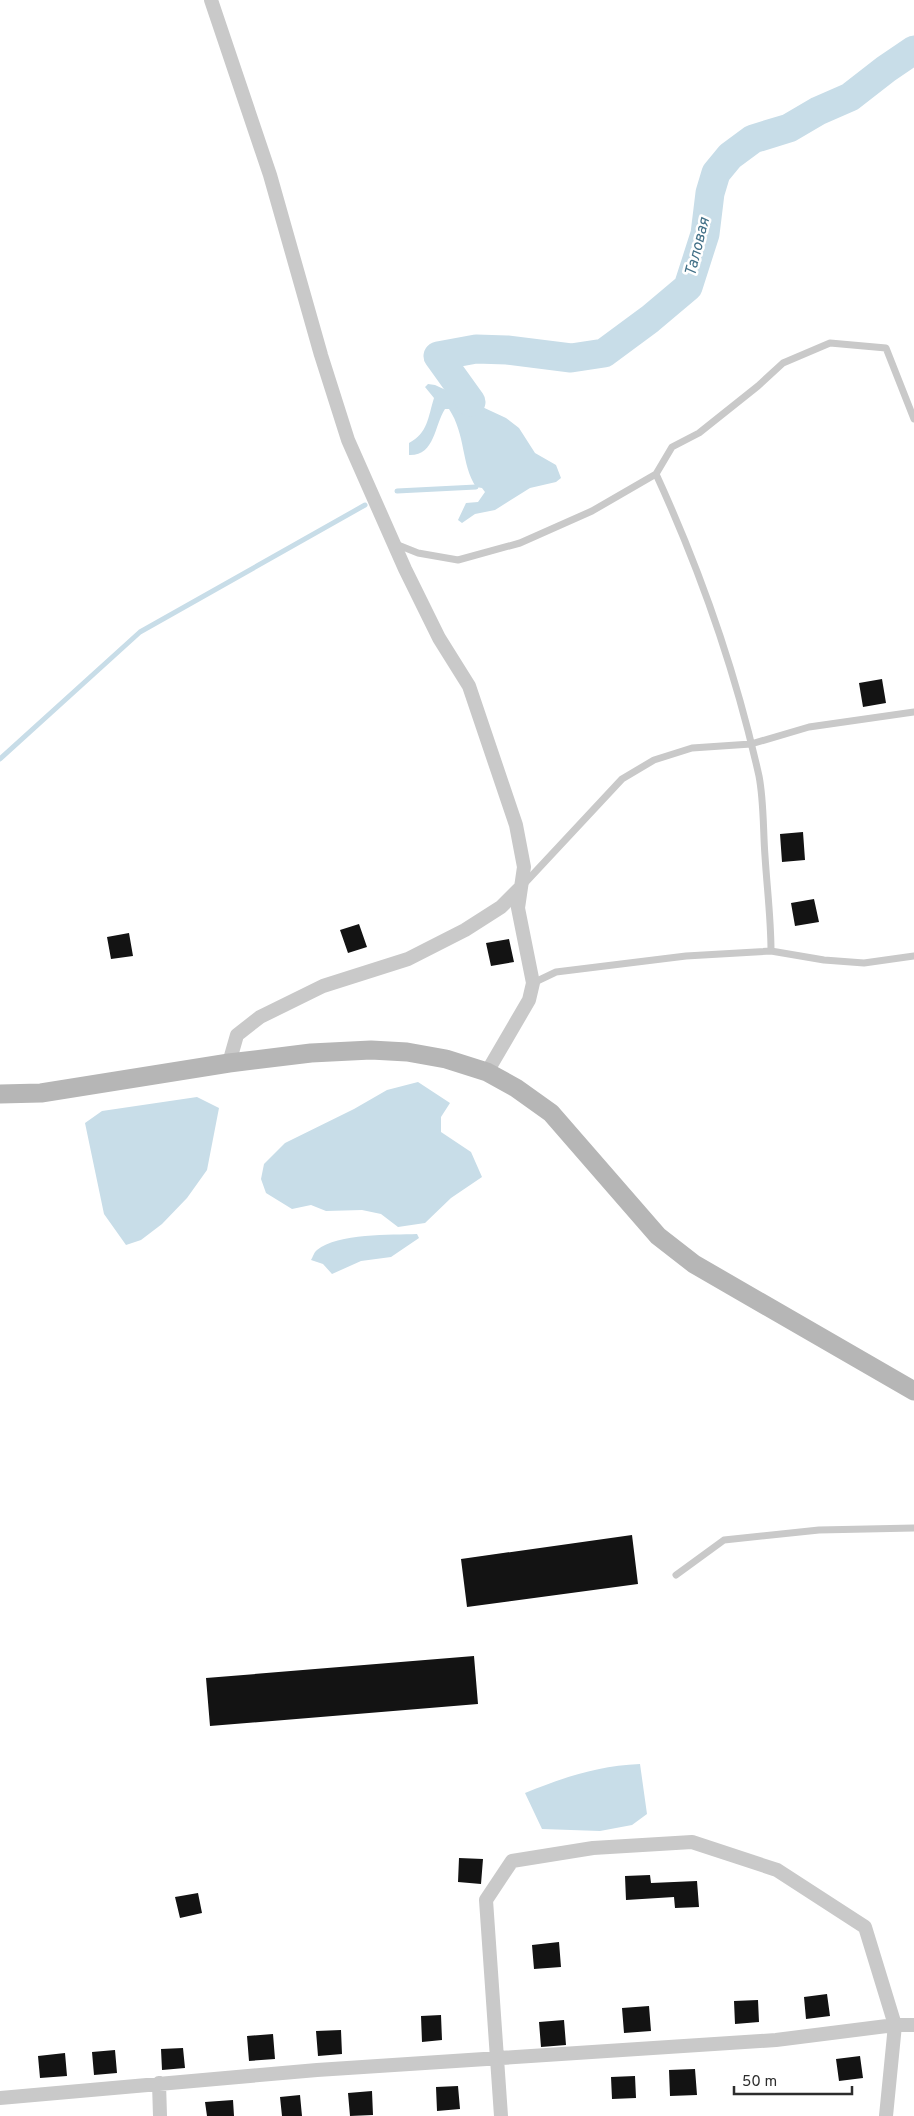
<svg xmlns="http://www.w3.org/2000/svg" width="914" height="2116" font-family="Overpass,sans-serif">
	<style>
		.water { fill: #c8dde8 }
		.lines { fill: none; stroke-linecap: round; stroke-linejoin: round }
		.stream { stroke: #c8dde8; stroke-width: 5 }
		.river { stroke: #c8dde8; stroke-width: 29 }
		.building { fill: #131313 }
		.lane { stroke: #c9c9c9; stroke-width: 7 }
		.street { stroke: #c9c9c9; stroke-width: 14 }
		.secondary { stroke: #b6b6b6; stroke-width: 19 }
		.labels { text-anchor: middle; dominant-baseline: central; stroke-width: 5; stroke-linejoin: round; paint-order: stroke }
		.water-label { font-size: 16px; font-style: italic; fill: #427087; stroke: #fff }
	</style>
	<rect width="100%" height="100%" fill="#fff"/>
	<!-- water -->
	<path class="water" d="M428,384L435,385L506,418L519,428L535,453L556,465L561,478L556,482L530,488L495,510L475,514L462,523L458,520L466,503L478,502L485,492L482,488L476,487C461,464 466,435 449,409H445C434,426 435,456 409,455V443C428,433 428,417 434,398L425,387Z
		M418,1082L450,1103L441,1117V1132L471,1152L482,1177L451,1198L425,1223L398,1227L381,1214L362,1210L326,1211L311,1205L292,1209L266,1193L261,1179L264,1164L285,1143L354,1109L387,1090Z
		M197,1097L219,1108L207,1170L187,1198L162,1224L141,1240L126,1245L104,1214L85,1123L102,1111Z
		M417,1234L419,1238L391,1257L361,1261L332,1274L323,1264L311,1260C313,1257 314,1252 317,1250C338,1233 391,1235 417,1234Z
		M640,1764L647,1814L632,1825L600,1831L542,1829L525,1793C565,1777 597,1766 640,1764Z"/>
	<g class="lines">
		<!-- stream -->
		<path class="stream" d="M397,491L476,487
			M0,759L140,632L365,505"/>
		<!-- river -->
		<path class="river" d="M471,402L438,356L476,349L507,350L571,358L604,353L650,319L688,287L705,234L710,193L716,173L730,156L753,139L789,128L818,111L850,97L886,69L914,50"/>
	</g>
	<!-- building -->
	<path class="building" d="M882,679L886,703L863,707L859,683Z
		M803,832L805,860L782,862L780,834Z
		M814,899L819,922L795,926L791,903Z
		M359,924L367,947L348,953L340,930Z
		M129,933L133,956L111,959L107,937Z
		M509,939L514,962L491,966L486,943Z
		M632,1535L638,1584L467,1607L461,1559Z
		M474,1656L478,1704L210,1726L206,1678Z
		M459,1858L483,1859L481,1884L458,1882Z
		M650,1875L651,1883L697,1881L699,1907L675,1908L674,1897L626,1900L625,1876Z
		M198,1893L202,1913L180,1918L175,1897Z
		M559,1942L561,1967L534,1969L532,1945Z
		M827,1994L830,2016L806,2019L804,1997Z
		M758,2000L759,2022L735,2024L734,2001Z
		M649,2006L651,2031L624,2033L622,2008Z
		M441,2015L442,2040L422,2042L421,2016Z
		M564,2020L566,2045L541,2047L539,2022Z
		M341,2030L342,2054L318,2056L316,2031Z
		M273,2034L275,2059L249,2061L247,2036Z
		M183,2048L185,2068L162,2070L161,2049Z
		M115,2050L117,2073L94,2075L92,2052Z
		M65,2053L67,2076L40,2078L38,2056Z
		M860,2056L863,2078L839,2081L836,2059Z
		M695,2069L697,2095L670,2096L669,2070Z
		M635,2076L636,2098L612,2099L611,2077Z
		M458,2086L460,2109L437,2111L436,2087Z
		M372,2091L373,2115L350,2116L348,2093Z
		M300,2095L302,2116H282L280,2097Z
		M233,2100L234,2116H207L205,2102Z"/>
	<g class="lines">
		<!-- lane -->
		<path class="lane" d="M396,542L398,545L418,553L458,560L520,543L592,511L656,474
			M524,884L622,779L654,760L692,748L751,744L809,727L914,712
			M771,951C771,919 767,888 765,856C763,830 764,802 759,776C736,673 700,570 656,474L672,447L699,433L758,386L783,363L830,343L886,348L914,419
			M533,983L556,972L686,956L771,951L824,960L864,963L914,956
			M676,1575L724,1540L819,1530L914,1528"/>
		<!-- street -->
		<path class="street" d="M211,0L270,175L321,355L348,440L405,569L439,638L469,686L516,825L524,867L518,908L533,983L529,1000L487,1072
			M229,1063L237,1035L260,1017L323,986L408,959L465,930L501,907L520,888
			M159,2083L160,2116
			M0,2098L317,2070L776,2040L895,2025H914
			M501,2116L486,1900L512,1861L593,1848L692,1842L777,1870L865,1927L895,2025L886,2116"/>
		<!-- secondary -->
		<path class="secondary" d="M0,1094L41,1093L229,1063L311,1053L371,1050L407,1052L446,1059L487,1072L516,1088L551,1113L658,1236L694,1264L914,1391"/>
	</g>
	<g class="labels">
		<!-- water labels -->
		<g class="water-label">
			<text transform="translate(698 247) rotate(-76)">Таловая</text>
		</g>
	</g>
	<!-- scale -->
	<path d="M734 2086v8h118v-8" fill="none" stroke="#2c2c2c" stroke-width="2.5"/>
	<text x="742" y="2086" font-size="15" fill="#2c2c2c" stroke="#ffffff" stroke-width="4" paint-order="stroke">50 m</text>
</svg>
